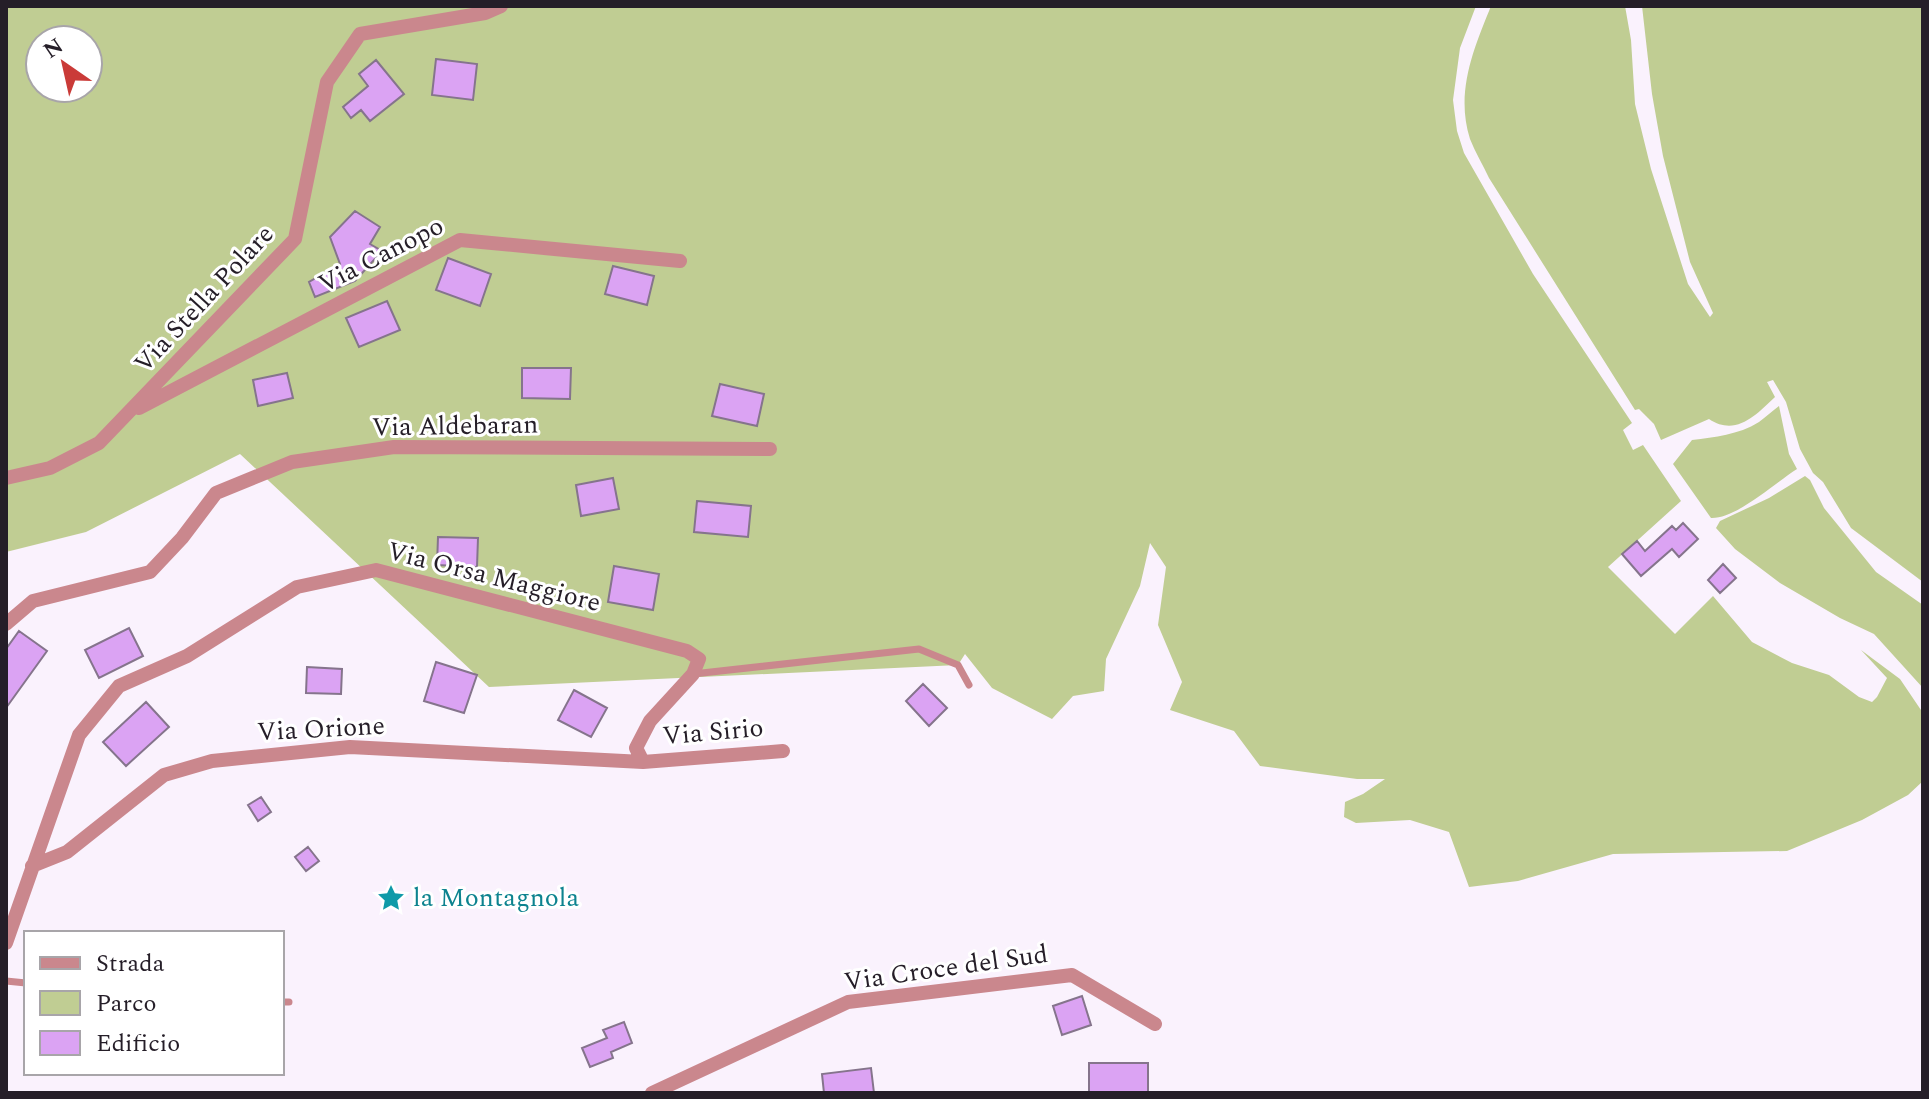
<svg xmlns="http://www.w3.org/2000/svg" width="1929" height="1099" font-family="Spectral,serif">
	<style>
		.green { fill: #c0cd93; fill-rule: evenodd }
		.building { fill: #dba3f3; stroke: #85748c; stroke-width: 2 }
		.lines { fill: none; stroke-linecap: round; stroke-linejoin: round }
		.lane { stroke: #ca878d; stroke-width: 7 }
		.street { stroke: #ca878d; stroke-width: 14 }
		.labels { text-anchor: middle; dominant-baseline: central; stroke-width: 6; stroke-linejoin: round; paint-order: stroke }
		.street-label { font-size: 26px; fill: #251e28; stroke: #fff }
		.culture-label { font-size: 26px; fill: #0d838f; stroke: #fff; text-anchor: start }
	</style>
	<rect width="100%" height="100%" fill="#faf2fd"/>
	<!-- green -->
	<path class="green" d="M6,6H1476L1460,48L1453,100L1457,131L1464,153L1533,274L1632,423L1623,430L1633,450L1643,445L1681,501L1608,567L1675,634L1713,596L1752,642L1792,663L1829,675L1859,697L1872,702L1877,697L1887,678L1861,650L1900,679L1923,713V781L1908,795L1862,820L1787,851L1613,854L1518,881L1469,887L1449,832L1410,820L1356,823L1344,817L1345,802L1363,794L1385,779H1357L1260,766L1234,731L1170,710L1182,682L1158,625L1166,567L1150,543L1140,586L1106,659L1104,691L1073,696L1052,719L992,688L965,654L958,665L489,687L240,454L86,532L6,552ZM40,40H88V88H40Z
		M1491,6H1625L1631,40L1635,104L1651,169L1688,284L1710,317L1713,313L1690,262L1663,156L1652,94L1642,6H1923V582L1851,528L1823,482L1813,473L1800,449L1786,402L1773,380L1767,382L1775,397C1756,415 1736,437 1709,419L1661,440L1654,424L1639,409L1635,410L1489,178C1483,165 1475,152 1470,139C1455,92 1474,48 1491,6Z
		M1779,406L1789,454L1797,469C1775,483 1736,519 1711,518L1673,464L1692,440C1715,437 1738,435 1759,422C1766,417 1772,411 1779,406Z
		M1805,476L1810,480L1824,508L1876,572L1923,605V688L1874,634L1840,618L1780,583L1735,549L1716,528L1720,521L1769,498Z"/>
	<!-- building -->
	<path class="building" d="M436,59L477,64L473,100L432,95Z
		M376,60L404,94L370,121L361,110L351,118L343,107L368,86L359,74Z
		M355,211L380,227L370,244L382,251L355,281L315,297L309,282L340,264L330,237Z
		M448,258L491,274L480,306L436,290Z
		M613,266L654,276L647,305L605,294Z
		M387,301L400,330L359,347L346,318Z
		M522,368H571L570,399L522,398Z
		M287,373L293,398L258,406L253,380Z
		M720,384L764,394L757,426L712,416Z
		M613,478L619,509L581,516L576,485Z
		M697,501L751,506L748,537L694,532Z
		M1683,523L1698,539L1679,557L1672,549L1641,576L1622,554L1637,541L1645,551L1672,526L1676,530Z
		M438,537L478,538L477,567L437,565Z
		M1723,564L1736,578L1720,593L1708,580Z
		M614,566L659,574L653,610L608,602Z
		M129,628L143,656L99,678L85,650Z
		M19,631L47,651L6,708V649Z
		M436,662L477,675L464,713L424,701Z
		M307,667L342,669L341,694L306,693Z
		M923,684L947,708L929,726L906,701Z
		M574,690L607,708L591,737L558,720Z
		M146,702L169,727L126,766L103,742Z
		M261,797L271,812L258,821L248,805Z
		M308,847L319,861L306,871L295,857Z
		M1082,996L1091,1025L1062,1035L1053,1006Z
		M624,1022L632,1043L611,1052L613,1058L590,1067L582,1048L607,1038L603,1030Z
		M1089,1063H1148V1093H1089Z
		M871,1068L874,1093H824L822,1074Z"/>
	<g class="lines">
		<!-- lane -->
		<path class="lane" d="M693,674L919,649L958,665L969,685
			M6,981L26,983
			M282,1002H289"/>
		<!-- street -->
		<path class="street" d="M139,408L460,240L680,261
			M6,478L50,468L99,443L295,239L327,82L360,34L485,13L501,6
			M6,624L33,601L150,572L182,538L216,493L292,462L394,447L770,449
			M32,866L67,852L164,775L212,761L350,747L643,762
			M6,943L79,735L119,686L187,656L297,587L376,570L687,651L699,659L693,674L650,721L636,748L643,762L783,751
			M652,1093L848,1002L1072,975L1155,1024"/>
	</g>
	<!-- icons -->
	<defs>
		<g id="sight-bare" transform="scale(2.16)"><path d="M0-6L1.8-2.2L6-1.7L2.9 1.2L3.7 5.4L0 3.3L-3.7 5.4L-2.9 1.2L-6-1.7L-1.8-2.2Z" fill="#0f9aa8" stroke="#fff" stroke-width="2.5" paint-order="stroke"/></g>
	</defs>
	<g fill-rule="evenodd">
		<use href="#sight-bare" x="391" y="898"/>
	</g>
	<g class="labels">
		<!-- street labels -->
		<g class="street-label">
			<text transform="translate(381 255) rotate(-27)">Via Canopo</text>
			<text transform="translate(204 299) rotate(-47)">Via Stella Polare</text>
			<text transform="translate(455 426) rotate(-1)">Via Aldebaran</text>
			<text transform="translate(494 577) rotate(14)">Via Orsa Maggiore</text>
			<text transform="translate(321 729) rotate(-3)">Via Orione</text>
			<text transform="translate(713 732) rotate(-5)">Via Sirio</text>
			<text transform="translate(946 968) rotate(-8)">Via Croce del Sud</text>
		</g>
		<!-- culture labels -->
		<g class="culture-label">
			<text x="413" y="898">la Montagnola</text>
		</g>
	</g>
	<!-- border -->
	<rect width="1929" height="1099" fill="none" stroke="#251e28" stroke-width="16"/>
	<!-- legend -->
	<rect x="24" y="931" width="260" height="144" fill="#ffffff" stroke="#a8a5a9" stroke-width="2"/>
	<rect x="40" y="957" width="40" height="12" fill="#ca878d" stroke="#a8a5a9" stroke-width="2"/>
	<text x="96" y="971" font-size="24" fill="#251e28">Strada</text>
	<rect x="40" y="991" width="40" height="24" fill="#c0cd93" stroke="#a8a5a9" stroke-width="2"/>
	<text x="96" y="1011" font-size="24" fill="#251e28">Parco</text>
	<rect x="40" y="1031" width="40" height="24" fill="#dba3f3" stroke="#a8a5a9" stroke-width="2"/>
	<text x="96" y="1051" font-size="24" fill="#251e28">Edificio</text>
	<!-- north arrow -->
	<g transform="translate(64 64) rotate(326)"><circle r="38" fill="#ffffff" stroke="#a8a5a9" stroke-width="2"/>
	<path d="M0-6L14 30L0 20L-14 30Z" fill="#ca3b38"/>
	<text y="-12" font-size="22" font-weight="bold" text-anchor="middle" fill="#251e28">N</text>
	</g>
</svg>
